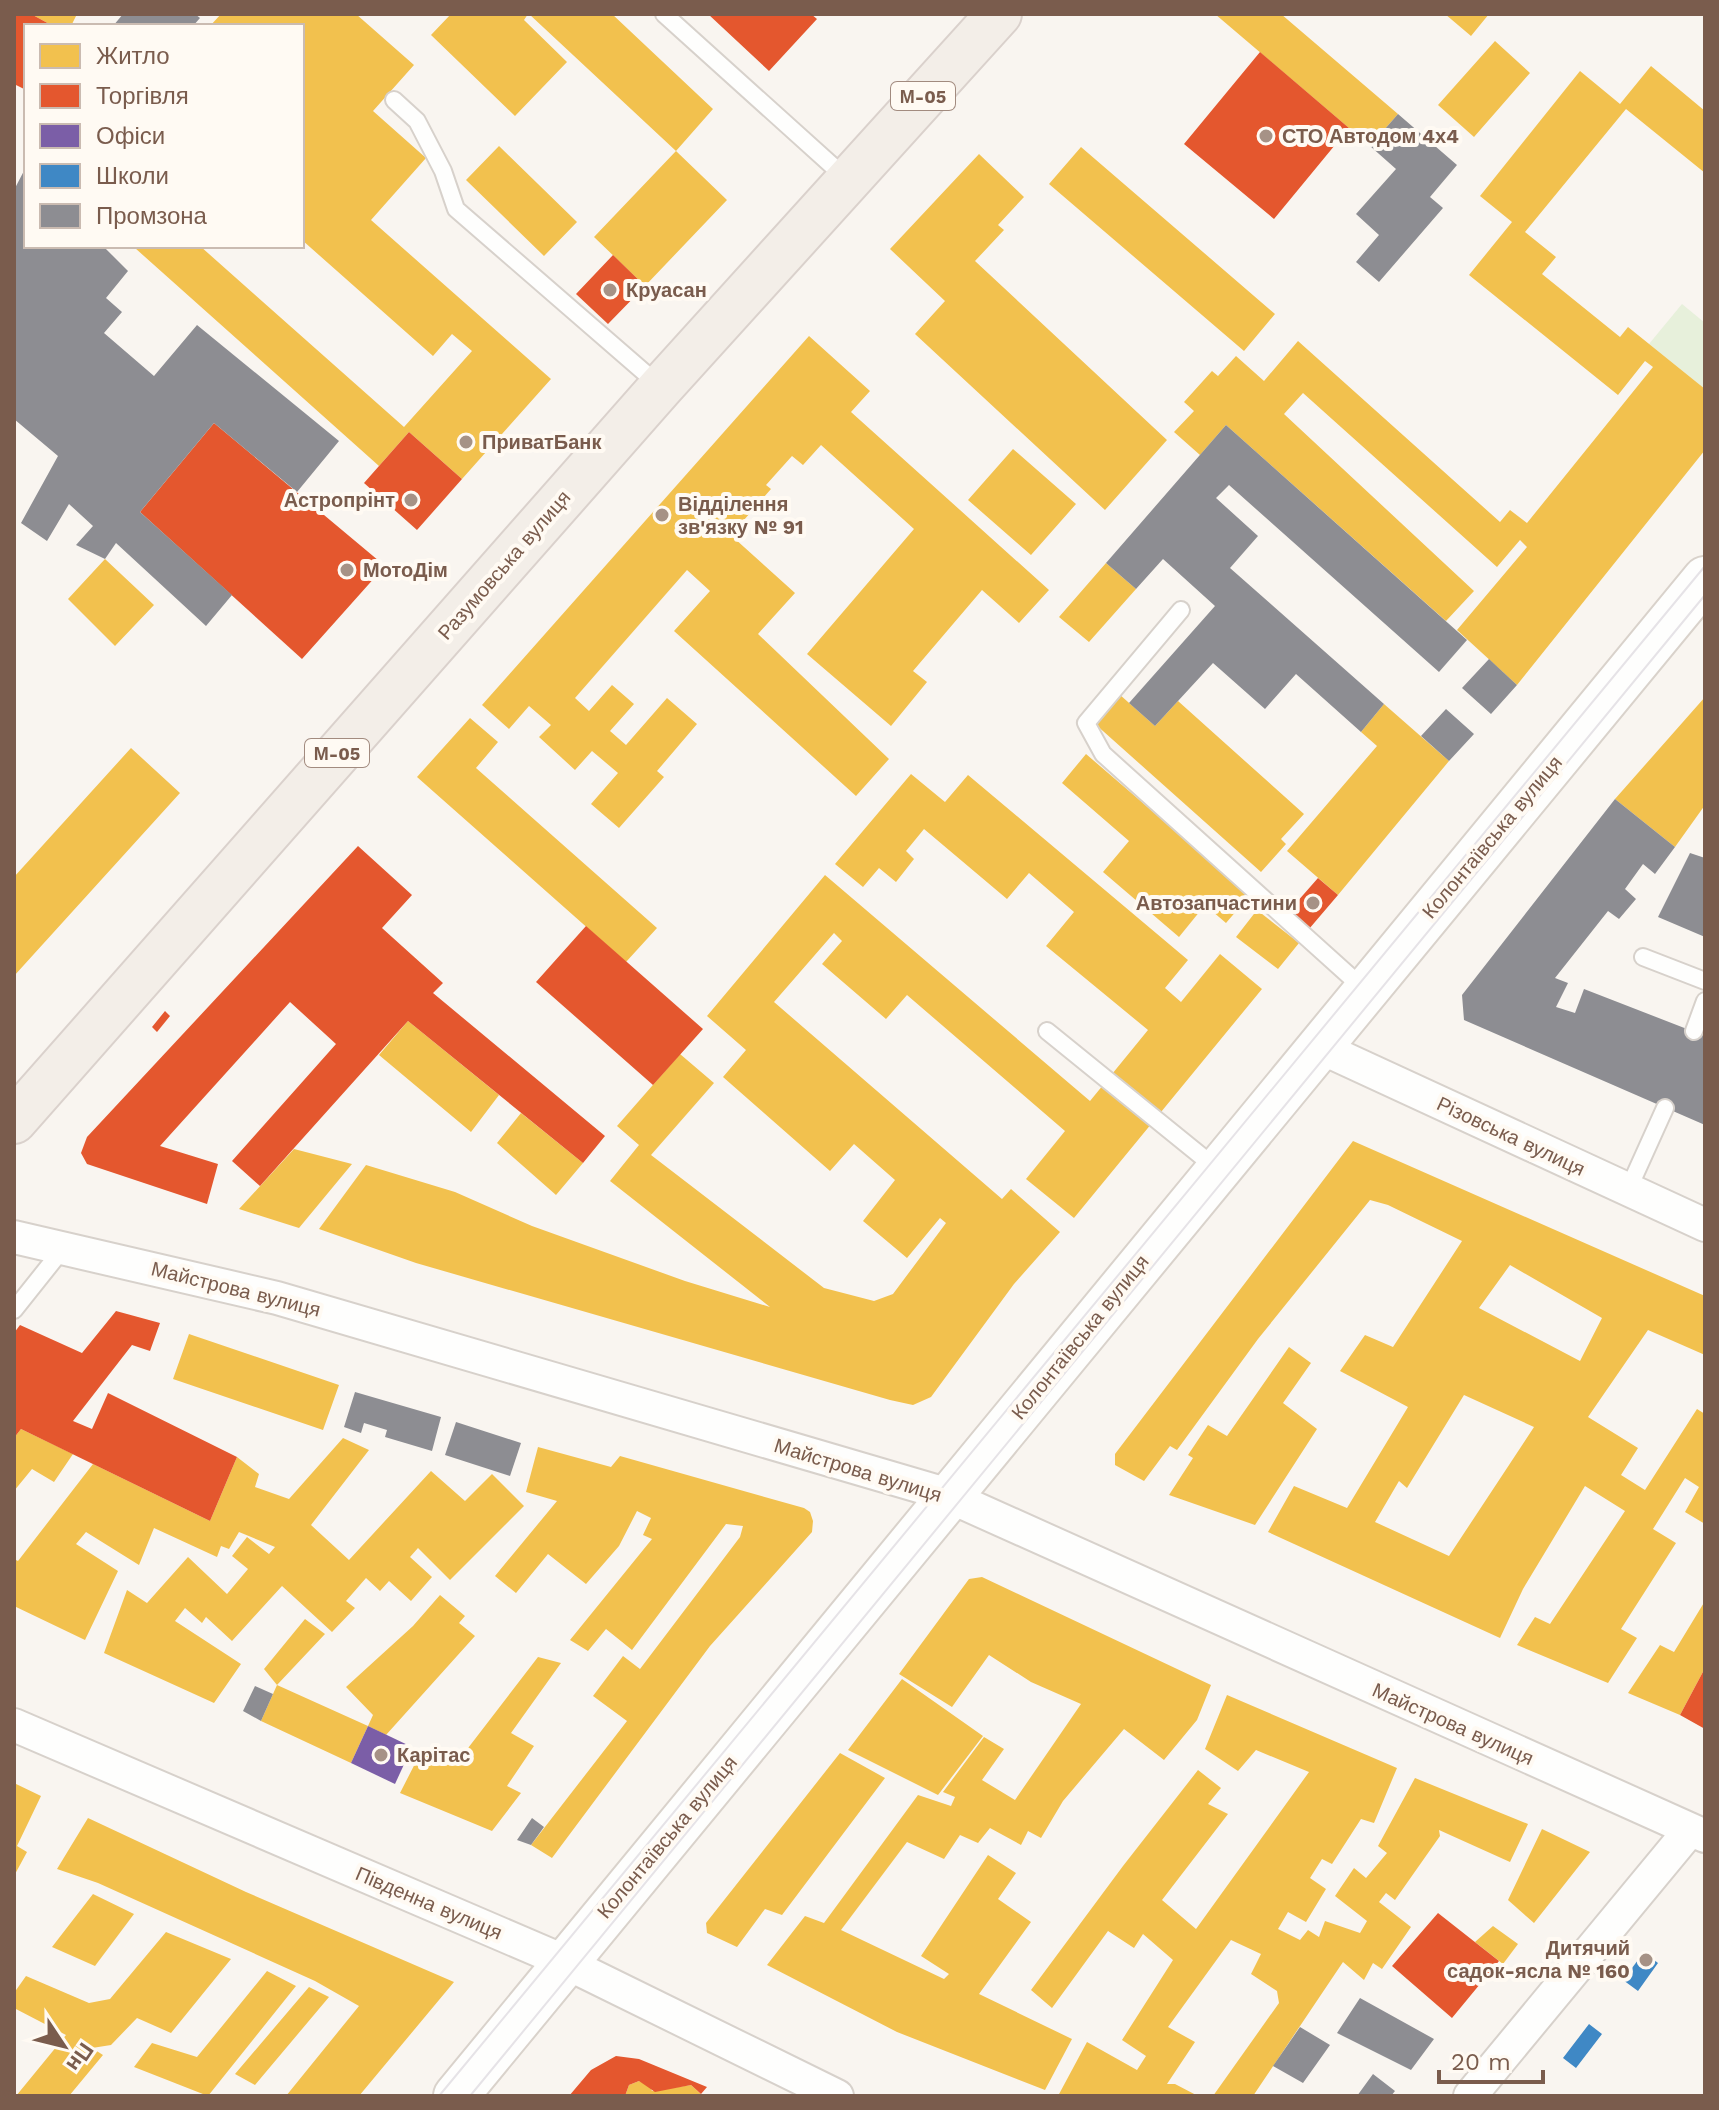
<svg xmlns="http://www.w3.org/2000/svg" width="1719" height="2110" font-family="'Work Sans',sans-serif">
	<style>
		.green { fill: #e7f0db }
		.homes { fill: #f2c14e; fill-rule: evenodd }
		.shops { fill: #e4572e }
		.offices { fill: #7b5ea7 }
		.schools { fill: #3f88c5 }
		.industry { fill: #8d8d92 }
		.lines { fill: none; stroke-linecap: round; stroke-linejoin: round }
		.service-casing { stroke: #d7d1cb; stroke-width: 20 }
		.minor-casing { stroke: #d7d1cb; stroke-width: 36 }
		.secondary-casing { stroke: #d9d2cb; stroke-width: 48 }
		.primary-casing { stroke: #dad1cc; stroke-width: 48 }
		.service { stroke: #fefefd; stroke-width: 16 }
		.minor { stroke: #fefefd; stroke-width: 32 }
		.secondary { stroke: #fefefd; stroke-width: 44 }
		.primary { stroke: #f3eee8; stroke-width: 44 }
		.tram { stroke: #e6e3e7; stroke-width: 2 }
		.poi-dot { fill: #a69286; stroke: #fffaf3; stroke-width: 3 }
		.labels { text-anchor: middle; dominant-baseline: central; stroke-width: 8; stroke-linejoin: round; paint-order: stroke }
		.shield { fill: #fffaf3; stroke: #a28b7f; stroke-width: 2 }
		.shield-label { font-size: 18px; font-weight: bold; fill: #7a5c4d }
		.poi-label { font-size: 20px; font-weight: bold; fill: #7a5c4d; stroke: #fffaf3; text-anchor: start }
		.street-label { font-size: 20px; fill: #7a5c4d; stroke: #fffaf3 }
	</style>
	<rect width="100%" height="100%" fill="#f9f5f0"/>
	<!-- green -->
	<path class="green" d="M1682,304L1705,323V389L1649,344Z"/>
	<!-- homes -->
	<path class="homes" d="M31,14H77L71,26H53Z
		M221,14H356L414,65L373,111L426,158L371,220L551,379L462,479L409,432L379,466L135,248L200,246L404,427L472,351L452,334L433,356L302,240V26H210Z
		M451,14H528L524,20L567,62L515,116L431,35Z
		M529,14H612L713,109L676,151Z
		M1215,14H1281L1398,114L1370,146Z
		M1445,14H1489L1471,36Z
		M1495,41L1530,73L1474,137L1438,105Z
		M1651,66L1705,111V173L1626,109L1525,232L1556,257L1542,274L1620,337L1628,327L1705,389V450L1517,685L1457,630L1527,547L1520,540L1497,567L1303,393L1284,414L1474,591L1446,621L1226,425L1200,455L1174,432L1194,411L1184,402L1212,371L1218,376L1236,356L1264,381L1298,341L1500,522L1510,510L1527,523L1653,367L1645,361L1618,395L1469,275L1512,222L1480,196L1580,71L1620,104Z
		M499,146L577,222L544,256L466,180Z
		M1081,147L1275,314L1244,351L1049,184Z
		M676,151L727,200L645,286L594,237Z
		M979,154L1024,197L998,225L1004,230L975,261L1167,440L1105,510L915,334L945,301L890,249Z
		M809,336L870,391L851,412L1049,590L1019,623L982,590L913,671L927,682L891,726L807,654L914,529L821,445L803,465L792,456L766,485L771,489L737,528L730,522L724,529L795,593L758,634L889,759L856,796L674,631L710,591L687,570L575,698L589,711L612,685L634,704L610,731L626,745L667,698L697,724L657,771L664,777L619,828L591,804L618,773L592,751L575,770L539,737L551,725L529,706L509,729L482,705Z
		M1013,449L1076,504L1031,555L968,500Z
		M105,559L154,605L115,646L68,599Z
		M1106,563L1136,589L1089,642L1059,617Z
		M1119,694L1155,726L1178,701L1304,814L1281,839L1286,844L1261,872L1094,723Z
		M1705,697V805L1675,847L1615,799Z
		M1384,704L1449,761L1338,895L1287,851L1377,746L1361,732Z
		M470,718L498,742L476,768L657,928L626,962L417,777Z
		M131,748L180,793L14,976V877Z
		M1086,754L1250,895L1226,923L1205,905L1179,937L1103,872L1129,841L1062,783Z
		M911,774L945,802L968,775L1188,960L1165,988L1181,1002L1220,954L1262,989L1074,1218L1026,1179L1065,1131L907,995L886,1019L822,964L842,941L834,933L774,1002L1002,1199L1011,1189L1060,1232L1014,1284L931,1397L913,1405L890,1400L416,1263L319,1229L366,1165L455,1192L532,1226L685,1281L770,1307L610,1181L639,1145L617,1126L680,1054L714,1083L651,1155L824,1288L874,1301L893,1294L946,1223L940,1218L907,1258L863,1221L895,1180L854,1144L830,1171L723,1077L746,1050L707,1016L825,875L1090,1101L1148,1030L1046,946L1074,912L1029,873L1007,899L924,829L906,851L914,859L896,882L879,868L863,887L835,864Z
		M1257,910L1299,943L1278,969L1236,937Z
		M408,1021L499,1095L471,1132L379,1055Z
		M521,1113L583,1163L556,1195L497,1143Z
		M1353,1141L1705,1296V1355L1648,1330L1588,1417L1638,1448L1621,1475L1645,1490L1697,1409L1705,1414V1524L1685,1512L1699,1487L1685,1478L1653,1529L1676,1543L1621,1629L1637,1638L1608,1683L1517,1645L1535,1617L1550,1624L1625,1511L1585,1486L1523,1589L1500,1638L1268,1532L1294,1486L1347,1508L1408,1407L1340,1371L1365,1335L1393,1347L1462,1241L1388,1205L1370,1200L1258,1339L1177,1450L1170,1446L1144,1481L1115,1465V1454ZM1510,1265L1602,1318L1580,1361L1479,1308ZM1464,1395L1534,1427L1449,1556L1375,1522L1399,1481L1407,1488Z
		M294,1149L352,1164L299,1228L239,1209Z
		M189,1334L339,1385L323,1430L173,1379Z
		M1289,1347L1311,1363L1283,1403L1317,1429L1255,1525L1169,1495L1193,1458L1188,1455L1208,1425L1227,1436Z
		M21,1429L73,1454L54,1482L32,1469L14,1491V1438Z
		M343,1438L369,1450L311,1525L349,1560L431,1471L465,1501L492,1474L524,1506L450,1580L418,1548L410,1557L432,1577L411,1601L389,1581L380,1591L366,1578L346,1601L355,1608L332,1632L282,1586L232,1641L206,1617L202,1623L185,1608L175,1621L241,1664L214,1703L104,1653L127,1590L147,1603L188,1557L227,1594L248,1569L232,1556L247,1537L269,1554L275,1547L239,1532L229,1549L221,1546L217,1557L154,1528L139,1565L86,1532L76,1544L118,1571L85,1640L14,1606V1559L18,1561L93,1464L210,1521L237,1457L259,1474L255,1487L289,1499Z
		M538,1447L611,1467L620,1456L804,1508L810,1512L813,1521L812,1532L710,1646L552,1858L531,1845L627,1721L593,1696L623,1656L640,1669L740,1537L743,1526L726,1524L632,1650L606,1629L588,1651L570,1640L652,1539L643,1535L651,1518L637,1511L619,1546L586,1584L548,1554L516,1593L495,1576L557,1501L526,1492Z
		M982,1577L1211,1685L1197,1720L1164,1760L1124,1729L1063,1801L1041,1838L1028,1831L1021,1845L990,1828L978,1843L960,1835L944,1859L907,1842L841,1930L944,1979L949,1974L921,1956L988,1855L1016,1873L998,1899L1031,1922L979,1994L1072,2039L1045,2090L897,2032L767,1965L805,1916L824,1923L918,1795L951,1806L955,1797L943,1792L984,1737L1004,1749L982,1780L1015,1800L1081,1704L1031,1682L989,1655L952,1707L899,1674L969,1579Z
		M440,1595L465,1616L459,1623L475,1636L386,1735L368,1726L373,1715L346,1687L413,1626Z
		M1705,1601V1668L1680,1715L1628,1693L1660,1645L1674,1652Z
		M305,1619L325,1634L277,1685L264,1669Z
		M538,1657L561,1663L511,1733L534,1746L507,1786L521,1793L492,1831L400,1793L422,1750L455,1765Z
		M902,1679L983,1736L938,1795L848,1750Z
		M277,1685L368,1726L351,1763L261,1721Z
		M1227,1695L1397,1768L1374,1823L1361,1819L1332,1864L1322,1859L1310,1878L1326,1889L1306,1922L1288,1912L1278,1929L1300,1940L1308,1930L1319,1937L1325,1921L1360,1933L1367,1921L1335,1896L1354,1868L1366,1878L1387,1853L1378,1846L1415,1778L1528,1824L1510,1862L1439,1830L1440,1836L1395,1900L1386,1893L1379,1902L1411,1927L1382,1969L1373,1963L1364,1980L1343,1962L1253,2096H1213L1279,2003L1277,1991L1251,1974L1261,1954L1231,1940L1168,2027L1195,2042L1167,2084H1175L1198,2096H1058L1087,2042L1137,2070L1146,2056L1122,2040L1173,1960L1143,1934L1134,1948L1108,1931L1052,2008L1031,1990L1123,1866L1198,1770L1221,1788L1208,1804L1228,1814L1162,1900L1196,1929L1309,1772L1256,1750L1238,1771L1205,1749Z
		M840,1753L885,1778L782,1915L765,1909L737,1947L707,1933L706,1923Z
		M14,1783L41,1796L17,1846L27,1852L14,1876Z
		M88,1818L246,1892L454,1982L359,2096H286L359,2006L315,1981L98,1883L57,1869Z
		M1542,1829L1590,1852L1534,1923L1508,1900Z
		M93,1894L134,1914L95,1966L52,1947Z
		M1493,1926L1518,1944L1503,1964L1475,1942Z
		M166,1932L231,1959L171,2033L137,2018L111,2045L92,2048L103,2055L69,2096H16L66,2035L14,2008V1993L26,1976L89,2003L110,1999Z
		M267,1971L296,1986L208,2096L134,2067L152,2043L197,2057Z
		M309,1987L329,1997L255,2085L235,2074Z
		M639,2081L649,2084L652,2091L691,2085L703,2096H625L629,2085Z"/>
	<!-- shops -->
	<path class="shops" d="M14,14H31L53,26H26V90L14,84Z
		M708,14H811L817,19L769,71Z
		M1260,52L1349,128L1274,219L1184,144Z
		M613,255L645,286L608,324L576,294Z
		M214,423L385,566L302,659L140,512Z
		M409,432L462,479L417,530L364,483Z
		M358,846L412,895L382,928L443,983L433,993L605,1136L583,1163L408,1021L260,1186L232,1161L336,1044L290,1002L160,1146L218,1164L207,1204L87,1164L81,1153L87,1137Z
		M1318,878L1338,895L1309,929L1289,911Z
		M586,926L703,1029L653,1085L536,982Z
		M165,1011L170,1016L157,1032L152,1027Z
		M116,1311L160,1323L150,1351L132,1345L73,1421L92,1429L108,1393L237,1457L210,1521L21,1429L14,1438V1333L20,1325L82,1353Z
		M1705,1668V1729L1680,1715Z
		M1438,1913L1499,1961L1452,2018L1392,1966Z
		M616,2056L639,2059L707,2087L701,2094L691,2085L655,2092L639,2081L629,2085L625,2096H569L591,2070Z"/>
	<!-- offices -->
	<path class="offices" d="M368,1726L412,1747L395,1784L351,1763Z"/>
	<!-- schools -->
	<path class="schools" d="M1644,1952L1658,1963L1638,1991L1623,1980Z
		M1589,2024L1602,2034L1576,2068L1563,2058Z"/>
	<!-- industry -->
	<path class="industry" d="M123,14H195L200,18L193,26H113Z
		M1398,114L1457,165L1430,197L1443,208L1379,282L1356,262L1379,235L1356,214L1396,169L1370,146Z
		M26,167V246H103L128,271L106,298L122,312L104,333L154,376L197,325L339,441L297,492L214,423L140,512L232,595L206,626L116,543L105,559L76,545L93,526L69,504L47,541L21,523L58,456L14,419V190Z
		M1226,425L1467,640L1439,672L1229,485L1216,498L1258,536L1230,568L1384,704L1361,732L1296,674L1265,709L1213,663L1155,726L1129,703L1215,606L1163,559L1136,589L1106,563Z
		M1489,659L1517,685L1491,714L1462,688Z
		M1446,709L1474,734L1449,761L1421,736Z
		M1615,799L1675,847L1655,874L1643,864L1625,889L1636,899L1619,919L1608,911L1555,978L1568,983L1556,1007L1575,1013L1584,989L1705,1036V1125L1464,1020L1462,995Z
		M1690,853L1705,858V937L1658,917Z
		M355,1392L441,1417L432,1451L385,1437L387,1430L364,1423L361,1433L344,1427Z
		M456,1422L521,1443L510,1476L445,1455Z
		M255,1686L273,1694L261,1721L243,1711Z
		M532,1818L544,1827L531,1845L517,1840Z
		M1360,1998L1434,2039L1411,2070L1337,2033Z
		M1300,2027L1330,2045L1303,2083L1273,2066Z
		M1373,2074L1395,2091L1391,2096H1357Z"/>
	<g class="lines">
		<!-- service casing -->
		<g class="service-casing">
			<path id="service" d="M664,14L847,179
				M394,100L417,121L443,171L456,209L660,386
				M1181,610L1086,723L1103,754L1364,989
				M1643,957L1705,981
				M1047,1031L1216,1168
				M1694,1031L1705,1001
				M1628,1190L1665,1108
				M14,1310L65,1246"/>
		</g>
		<!-- minor casing -->
		<g class="minor-casing">
			<path id="minor" d="M1320,1044L1328,1051L1705,1225
				M14,1237L277,1298L939,1492L1705,1836
				M14,1725L552,1956L837,2096
				M1470,2096L1690,1830"/>
		</g>
		<!-- secondary casing -->
		<g class="secondary-casing">
			<path id="secondary" d="M456,2096L1705,579"/>
		</g>
		<!-- primary casing -->
		<g class="primary-casing">
			<path id="primary" d="M14,1121L661,387L999,14"/>
		</g>
		<!-- service -->
		<use href="#service" class="service"/>
		<!-- minor -->
		<use href="#minor" class="minor"/>
		<!-- secondary -->
		<use href="#secondary" class="secondary"/>
		<!-- primary -->
		<use href="#primary" class="primary"/>
		<!-- tram -->
		<path class="tram" d="M439,2096L1705,566
			M470,2096L1705,595"/>
	</g>
	<!-- markers -->
	<g class="poi-dot">
		<circle cx="1266" cy="136" r="8"/>
		<circle cx="610" cy="290" r="8"/>
		<circle cx="466" cy="442" r="8"/>
		<circle cx="411" cy="500" r="8"/>
		<circle cx="662" cy="515" r="8"/>
		<circle cx="347" cy="570" r="8"/>
		<circle cx="1313" cy="903" r="8"/>
		<circle cx="381" cy="1755" r="8"/>
		<circle cx="1646" cy="1960" r="8"/>
	</g>
	<g class="labels">
		<!-- shield labels -->
		<g class="shield">
			<rect x="891" y="82" width="64" height="28" rx="6"/>
			<rect x="305" y="739" width="64" height="28" rx="6"/>
		</g>
		<g class="shield-label">
			<text x="923" y="96">М-05</text>
			<text x="337" y="753">М-05</text>
		</g>
		<!-- poi labels -->
		<g class="poi-label">
			<text x="1282" y="136">СТО Автодом 4х4</text>
			<text x="626" y="290">Круасан</text>
			<text x="482" y="442">ПриватБанк</text>
			<text x="395" y="500" text-anchor="end">Астропрінт</text>
			<text x="678" y="504">Відділення<tspan x="678" dy="23">зв'язку № 91</tspan></text>
			<text x="363" y="570">МотоДім</text>
			<text x="1297" y="903" text-anchor="end">Автозапчастини</text>
			<text x="397" y="1755">Карітас</text>
			<text x="1630" y="1948" text-anchor="end">Дитячий<tspan x="1630" dy="23">садок-ясла № 160</tspan></text>
		</g>
		<!-- street labels -->
		<g class="street-label">
			<text transform="translate(504 565) rotate(-49)">Разумовська вулиця</text>
			<text transform="translate(1492 837) rotate(-50)">Колонтаївська вулиця</text>
			<text transform="translate(1511 1136) rotate(25)">Різовська вулиця</text>
			<text transform="translate(236 1289) rotate(14)">Майстрова вулиця</text>
			<text transform="translate(1080 1337) rotate(-51)">Колонтаївська вулиця</text>
			<text transform="translate(858 1470) rotate(17)">Майстрова вулиця</text>
			<text transform="translate(1453 1724) rotate(24)">Майстрова вулиця</text>
			<text transform="translate(667 1837) rotate(-50)">Колонтаївська вулиця</text>
			<text transform="translate(429 1903) rotate(23)">Південна вулиця</text>
		</g>
	</g>
	<!-- border -->
	<rect width="1719" height="2110" fill="none" stroke="#7a5c4d" stroke-width="32"/>
	<!-- legend -->
	<rect x="24" y="24" width="280" height="224" fill="#fffaf3" stroke="#cabbb1" stroke-width="2"/>
	<rect x="40" y="44" width="40" height="24" fill="#f2c14e" stroke="#cabbb1" stroke-width="2"/>
	<text x="96" y="64" font-size="24" fill="#7a5c4d">Житло</text>
	<rect x="40" y="84" width="40" height="24" fill="#e4572e" stroke="#cabbb1" stroke-width="2"/>
	<text x="96" y="104" font-size="24" fill="#7a5c4d">Торгівля</text>
	<rect x="40" y="124" width="40" height="24" fill="#7b5ea7" stroke="#cabbb1" stroke-width="2"/>
	<text x="96" y="144" font-size="24" fill="#7a5c4d">Офіси</text>
	<rect x="40" y="164" width="40" height="24" fill="#3f88c5" stroke="#cabbb1" stroke-width="2"/>
	<text x="96" y="184" font-size="24" fill="#7a5c4d">Школи</text>
	<rect x="40" y="204" width="40" height="24" fill="#8d8d92" stroke="#cabbb1" stroke-width="2"/>
	<text x="96" y="224" font-size="24" fill="#7a5c4d">Промзона</text>
	<!-- north arrow -->
	<g transform="translate(64 2046) rotate(125)" stroke="#fffaf3" stroke-width="6" paint-order="stroke">
	<path d="M0-6L14 30L0 20L-14 30Z" fill="#7a5c4d"/>
	<text y="-12" font-size="22" font-weight="bold" text-anchor="middle" fill="#7a5c4d">Пн</text>
	</g>
	<!-- scale -->
	<path d="M1439 2070v12h104v-12" fill="none" stroke="#7a5c4d" stroke-width="4"/>
	<text x="1451" y="2070" font-size="24" fill="#7a5c4d" stroke="#fffaf3" stroke-width="6" paint-order="stroke">20 m</text>
</svg>
